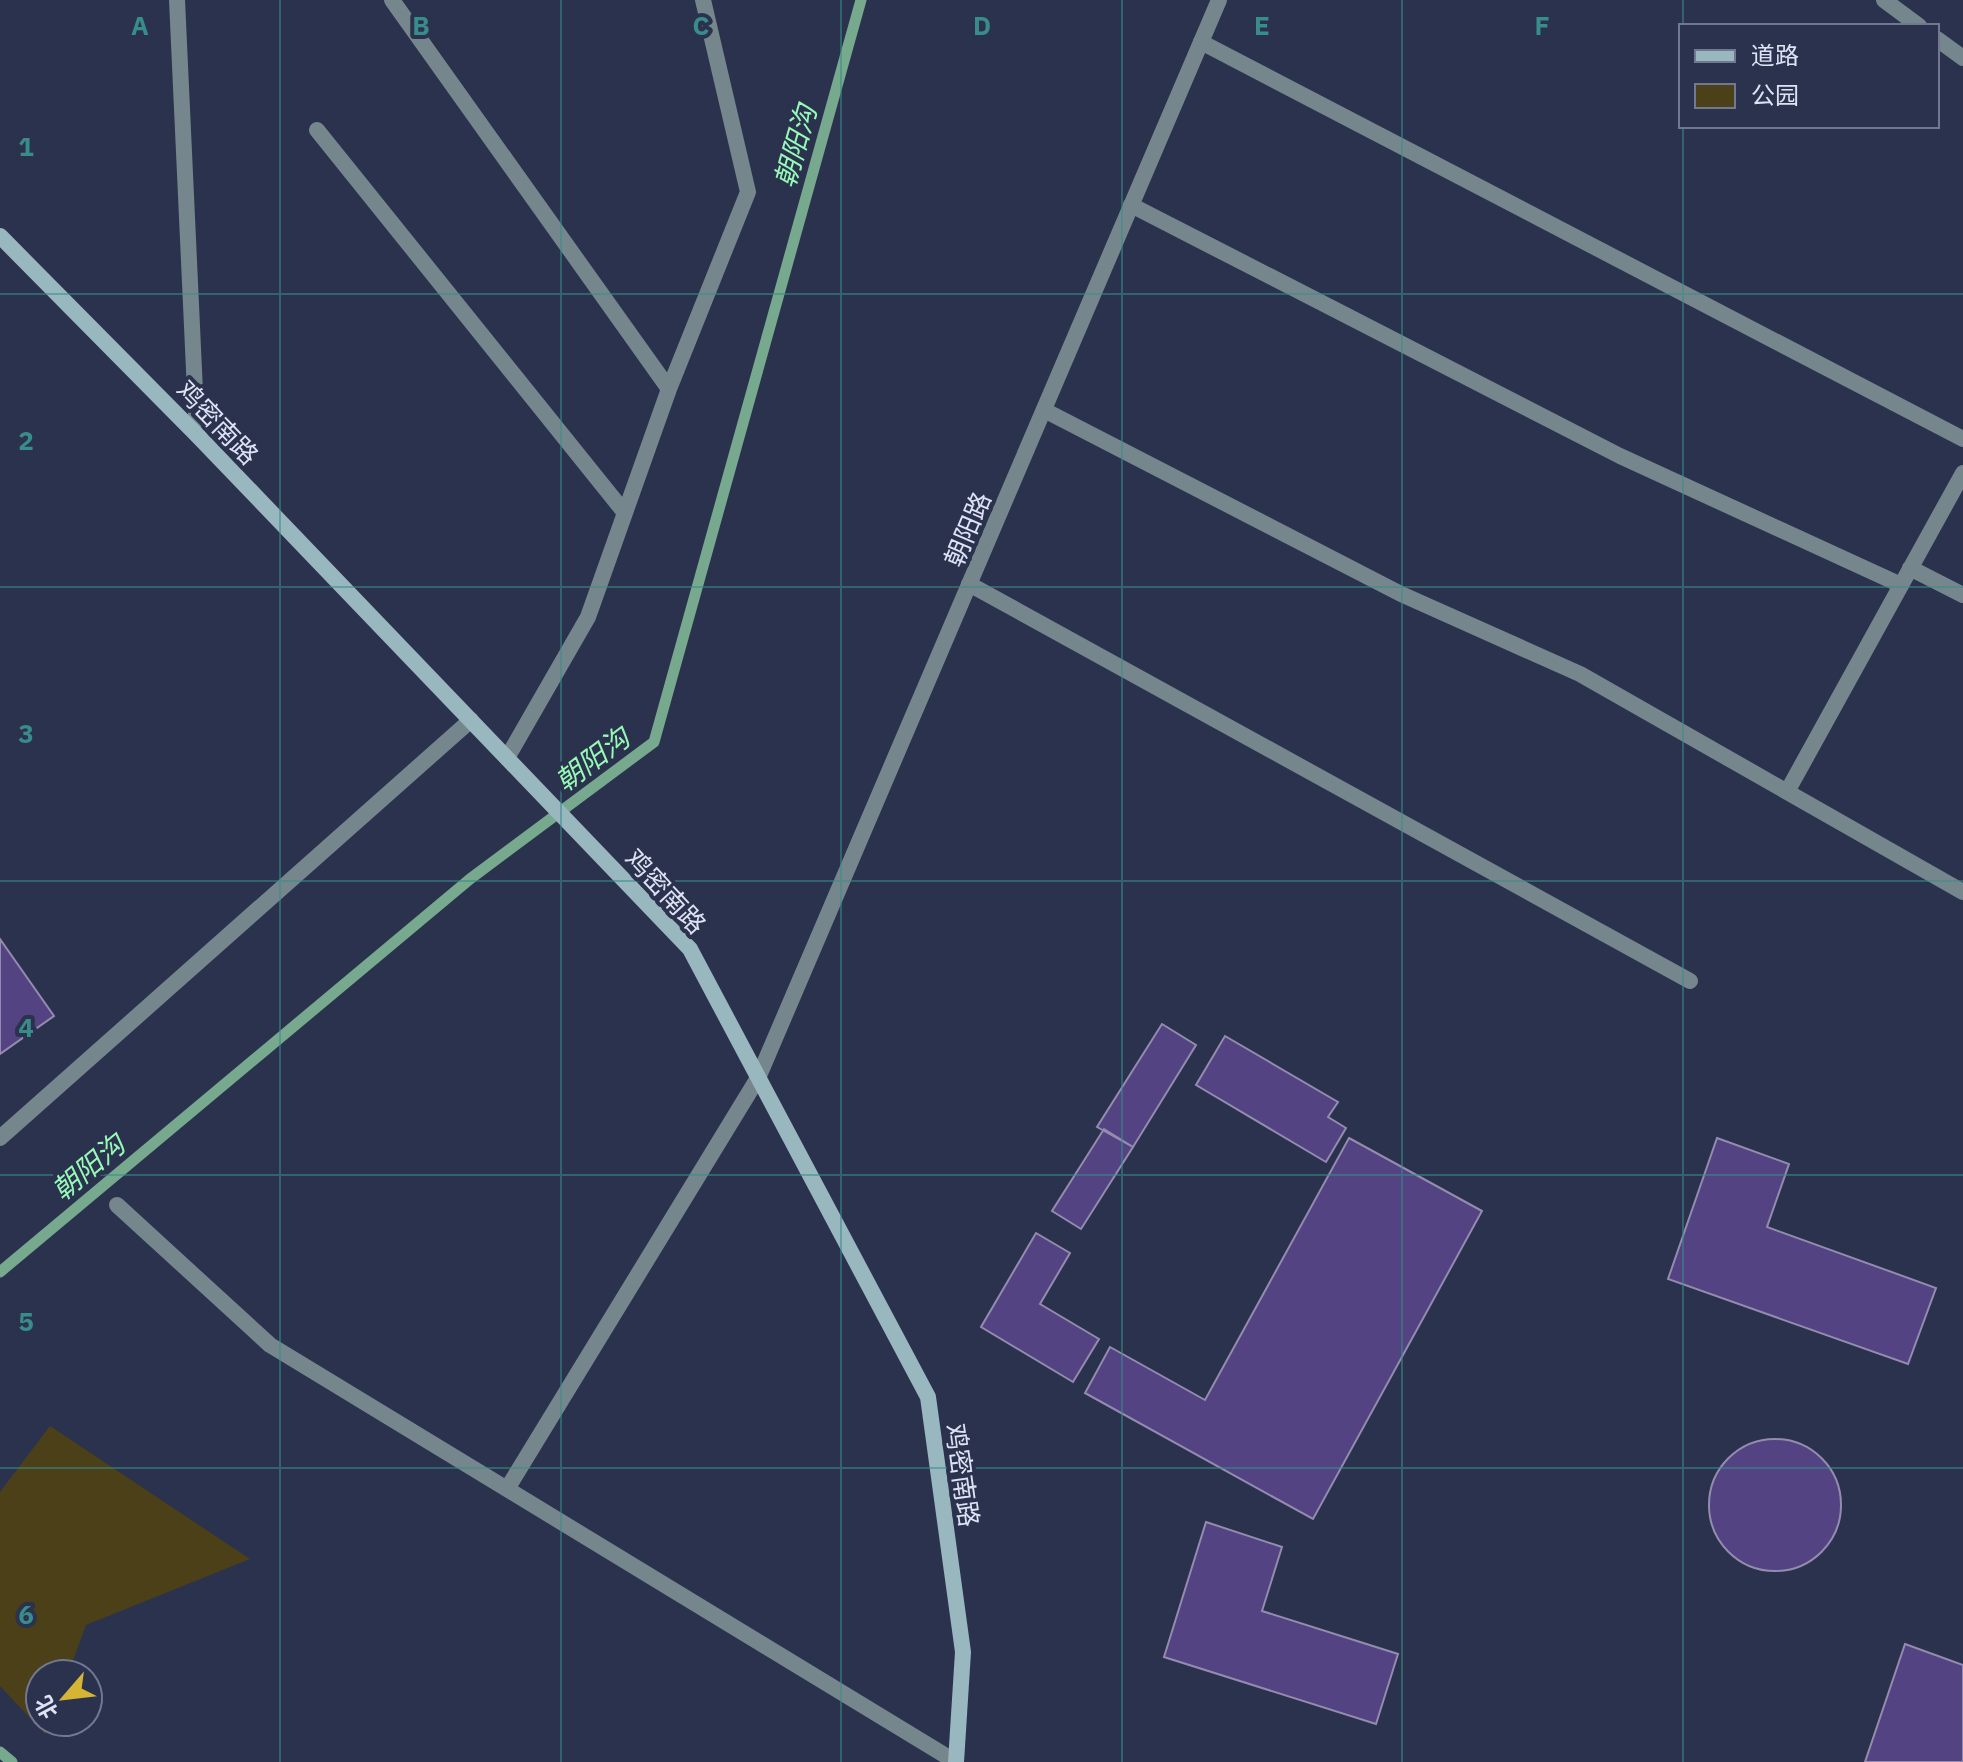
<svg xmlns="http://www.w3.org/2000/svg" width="1963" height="1762" font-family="'IBM Plex Sans','Noto Sans SC',sans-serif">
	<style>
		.green { fill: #4b4017 }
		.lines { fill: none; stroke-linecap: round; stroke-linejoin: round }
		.stream { stroke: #76a98e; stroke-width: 11 }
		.building { fill: #534382; stroke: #938cae; stroke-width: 2 }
		.minor { stroke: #75878c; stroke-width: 16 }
		.tertiary { stroke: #75878c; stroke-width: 16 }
		.secondary { stroke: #99b7be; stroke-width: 16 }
		.grid { fill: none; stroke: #388c89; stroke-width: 2; stroke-opacity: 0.55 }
		.labels { text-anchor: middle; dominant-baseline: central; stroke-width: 8; stroke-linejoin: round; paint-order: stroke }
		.street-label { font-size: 26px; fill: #dde2f4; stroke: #2b324e }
		.water-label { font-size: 28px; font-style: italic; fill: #96f9b6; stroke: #2b324e }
		.grid-label { font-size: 26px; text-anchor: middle; font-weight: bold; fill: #388c89; stroke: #2b324e; stroke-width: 8; stroke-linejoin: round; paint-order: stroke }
	</style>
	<rect width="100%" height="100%" fill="#2b324e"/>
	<!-- green -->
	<path class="green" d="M50,1426L250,1559L86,1625L68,1674H40V1722H49L45,1734L0,1686V1492Z"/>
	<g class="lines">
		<!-- stream -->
		<path class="stream" d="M0,1272L470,879L654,742L861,0
			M0,1752L12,1762"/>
	</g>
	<!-- building -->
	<path class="building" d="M0,939L54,1016L0,1054Z
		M1162,1024L1196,1045L1133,1147L1097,1127Z
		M1225,1036L1338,1102L1328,1117L1346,1128L1326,1162L1196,1085Z
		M1104,1129L1133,1147L1081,1229L1052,1211Z
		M1349,1138L1482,1211L1313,1519L1085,1393L1110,1347L1205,1400Z
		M1717,1138L1789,1164L1767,1227L1936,1288L1908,1364L1668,1279Z
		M1036,1233L1070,1253L1040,1304L1099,1339L1073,1382L981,1327Z
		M1709 1505a66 66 0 1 1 132 0a66 66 0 1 1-132 0Z
		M1206,1522L1282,1547L1262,1611L1398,1654L1376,1724L1164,1657Z
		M1905,1644L1963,1665V1762H1865Z"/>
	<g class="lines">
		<!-- minor -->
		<path class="minor" d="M177,0L197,435
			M392,0L669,389
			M1884,0L1919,26
			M1937,39L1963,58
			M1201,42L1963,439
			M317,130L625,513
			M1131,205L1620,456L1901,585
			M1044,410L1401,594L1580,674L1963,892
			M1910,568L1963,595
			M969,584L1690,981
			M507,758L588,617L669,389L748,192L703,0
			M1788,790L1963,473
			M0,1138L471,720
			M117,1205L270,1345L956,1762
			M507,1489L758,1078"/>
		<!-- tertiary -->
		<path class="tertiary" d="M758,1078L1219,0"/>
		<!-- secondary -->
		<path class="secondary" d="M0,236L197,435L690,949L928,1397L963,1652L956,1762"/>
	</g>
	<!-- grid -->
	<path class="grid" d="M280,0V1762M561,0V1762M841,0V1762M1122,0V1762M1402,0V1762M1683,0V26M1683,126V1762M0,294H1963M0,587H1963M0,881H1963M0,1175H1963M0,1468H1963"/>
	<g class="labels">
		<!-- street labels -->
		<g class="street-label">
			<text transform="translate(218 422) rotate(46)">鸡密南路</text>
			<text transform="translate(967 529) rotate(-67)">朝阳路</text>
			<text transform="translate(666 891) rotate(47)">鸡密南路</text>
			<text transform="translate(963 1475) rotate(82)">鸡密南路</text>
		</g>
		<!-- water labels -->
		<g class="water-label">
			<text transform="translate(795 146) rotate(-74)">朝阳沟</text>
			<text transform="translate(592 759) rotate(-37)">朝阳沟</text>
			<text transform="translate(88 1167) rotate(-40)">朝阳沟</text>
		</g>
	</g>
	<g class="grid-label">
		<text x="140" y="35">A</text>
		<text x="421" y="35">B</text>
		<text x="701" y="35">C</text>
		<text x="982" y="35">D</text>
		<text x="1262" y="35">E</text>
		<text x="1542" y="35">F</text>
		<text x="26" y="156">1</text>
		<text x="26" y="450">2</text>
		<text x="26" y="743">3</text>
		<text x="26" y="1037">4</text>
		<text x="26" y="1331">5</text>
		<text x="26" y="1624">6</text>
	</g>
	<!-- legend -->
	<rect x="1679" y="24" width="260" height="104" fill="#2b324e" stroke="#727890" stroke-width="2"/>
	<rect x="1695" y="50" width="40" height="12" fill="#99b7be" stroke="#727890" stroke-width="2"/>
	<text x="1751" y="64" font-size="24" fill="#dde2f4">道路</text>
	<rect x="1695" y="84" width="40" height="24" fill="#4b4017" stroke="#727890" stroke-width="2"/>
	<text x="1751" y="104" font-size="24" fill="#dde2f4">公园</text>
	<!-- north arrow -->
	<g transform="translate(64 1698) rotate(242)"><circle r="38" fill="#2b324e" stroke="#727890" stroke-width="2"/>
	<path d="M0-6L14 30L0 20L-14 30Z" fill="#d7b534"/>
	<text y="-12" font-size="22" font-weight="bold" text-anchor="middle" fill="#dde2f4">北</text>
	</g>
</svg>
